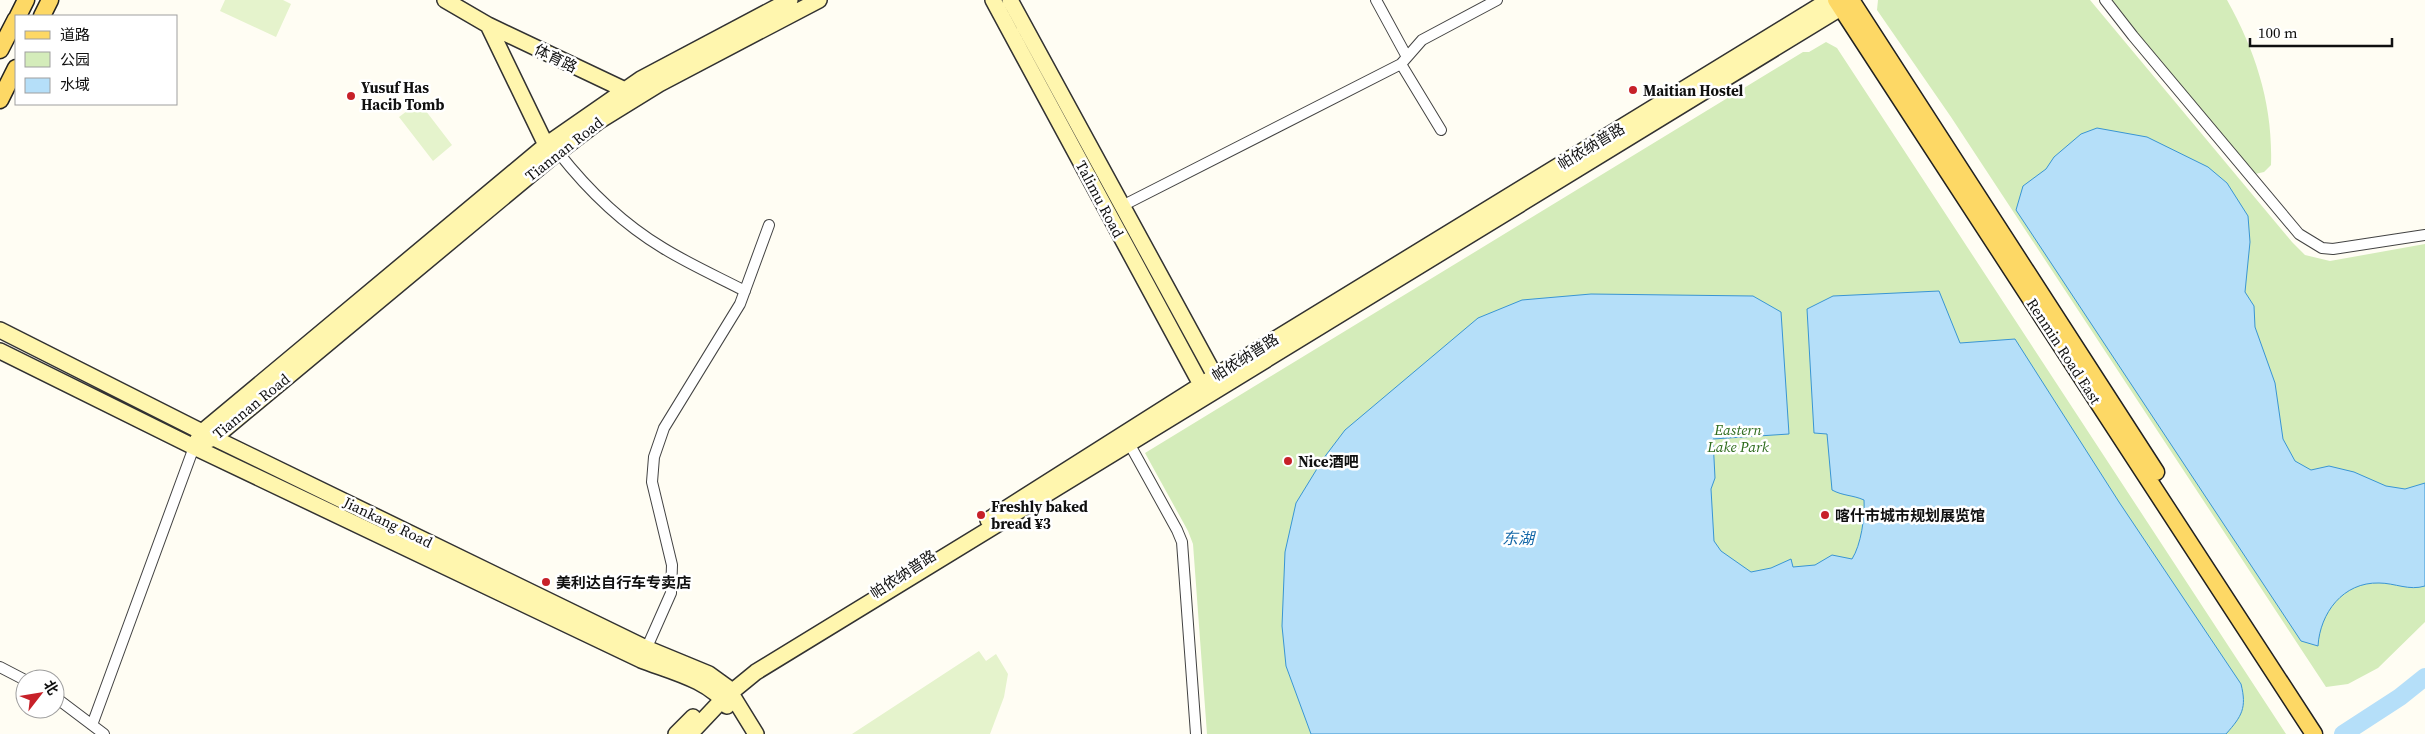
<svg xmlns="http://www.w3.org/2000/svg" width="2425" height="734" font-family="'Source Serif 4','Noto Sans SC',serif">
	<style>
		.green { fill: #d4ecba }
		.pitch { fill: #e5f3cc }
		.water { fill: #b5dff9; stroke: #3995d3 }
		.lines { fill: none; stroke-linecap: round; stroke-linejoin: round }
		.river { stroke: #b5dff9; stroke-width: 18 }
		.street-casing { stroke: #434343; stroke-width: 12 }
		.secondary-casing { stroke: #323232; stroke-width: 18 }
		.primary-casing { stroke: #212121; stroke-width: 19 }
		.street { stroke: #fff; stroke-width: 10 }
		.secondary { stroke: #fff6ae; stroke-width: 15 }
		.primary { stroke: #fdd865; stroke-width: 16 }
		.poi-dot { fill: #c72129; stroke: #fff; stroke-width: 2 }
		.labels { text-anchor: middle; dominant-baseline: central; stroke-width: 5; stroke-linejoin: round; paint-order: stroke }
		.street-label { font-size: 15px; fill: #101010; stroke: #fff }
		.poi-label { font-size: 15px; font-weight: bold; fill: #101010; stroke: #fff; text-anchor: start }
		.park-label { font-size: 15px; font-style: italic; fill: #2d6b1c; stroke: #fff }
		.water-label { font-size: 16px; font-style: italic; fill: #1367a8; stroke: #fff }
	</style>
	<rect width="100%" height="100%" fill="#fffdf3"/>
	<!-- green -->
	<path class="green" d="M1878,0H2090L2292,242L2305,255L2330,261L2425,244V622L2378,668L2348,684L2326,687L1951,117L1877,10Z
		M2109,0H2227C2256,52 2273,105 2271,165L2264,172L2255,174Z
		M1826,42L1837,48L2286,734H1207L1193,544L1188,531L1145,453L1803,52H1809Z"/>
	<!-- pitch -->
	<path class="pitch" d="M225,0H283L291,4L276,37L220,11Z
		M419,102L452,145L433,161L399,117Z
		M979,651L986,661L996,654L1008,674L1004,697L990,734H852Z"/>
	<!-- water -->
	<path class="water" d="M2097,128L2147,137L2208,167L2227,183L2248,216L2250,242L2245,292L2254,306L2255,327L2275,383L2283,439L2295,461L2311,470L2329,466L2354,472L2386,486L2405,489L2425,483V586C2409,591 2395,583 2379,583C2343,582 2320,613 2318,646L2301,641L2016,210L2023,186L2046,169L2054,157L2081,134Z
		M1939,291L1960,343L2015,339L2119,502L2241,684C2247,708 2242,716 2226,734H1311L1286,666L1282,626L1285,552L1296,503L1323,459L1345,430L1478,318L1522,300L1591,294L1753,296L1781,312L1789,434L1713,439L1715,478L1711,489L1714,541L1721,551L1751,572L1771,568L1791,559L1793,567L1815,565L1832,555L1852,559C1861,545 1865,517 1864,500C1853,495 1843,496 1832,490L1827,434L1814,433L1807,309L1833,296Z"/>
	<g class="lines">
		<!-- river -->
		<path class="river" d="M2343,734L2400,697L2425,677"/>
		<!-- street casing -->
		<g class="street-casing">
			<path id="street" d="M1376,0L1407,57
				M2105,0L2133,36L2299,234L2322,248L2333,249L2425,235
				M1401,64L1441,130
				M558,152C587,189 623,224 663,248C689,264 718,277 745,291
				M1122,206L1401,64L1422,40L1497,0
				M1130,445L1177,530L1182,542L1196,734
				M644,654L671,593L672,565L652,482L654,457L664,428L740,304L769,225
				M0,667L25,680
				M55,697L104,734
				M92,725L194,447"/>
		</g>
		<!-- secondary casing -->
		<g class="secondary-casing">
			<path id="secondary" d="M445,0L488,25L546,145
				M993,0L1205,392
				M1010,0L1220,385
				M488,25L625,90
				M0,330L214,438L646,648L709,674L727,687L756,734
				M0,351L194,447L641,660C669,671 710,680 727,706
				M198,439L202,432L546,145L641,79L790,0
				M206,441L214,438L552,157L599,121L659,84L819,0
				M988,520L1215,376L1829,0
				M676,734L693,717
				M690,734L723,699L756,672L1852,1"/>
		</g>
		<!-- primary casing -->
		<g class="primary-casing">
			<path id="primary" d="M1836,0L2314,734
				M1851,0L2156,472
				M18,16L26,0
				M42,16L50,0
				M0,50L16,19
				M0,100L16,68"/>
		</g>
		<!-- street -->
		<use href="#street" class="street"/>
		<!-- secondary -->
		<use href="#secondary" class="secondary"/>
		<!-- primary -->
		<use href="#primary" class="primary"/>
	</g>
	<!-- markers -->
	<g class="poi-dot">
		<circle cx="1633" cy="90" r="5"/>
		<circle cx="351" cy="96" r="5"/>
		<circle cx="1288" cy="461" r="5"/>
		<circle cx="981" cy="515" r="5"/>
		<circle cx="1825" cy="515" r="5"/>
		<circle cx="546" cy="582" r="5"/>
	</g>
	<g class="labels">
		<!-- street labels -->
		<g class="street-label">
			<text transform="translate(556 58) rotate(26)">体育路</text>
			<text transform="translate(1591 146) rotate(-31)">帕依纳普路</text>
			<text transform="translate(564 149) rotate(-38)">Tiannan Road</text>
			<text transform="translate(1100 199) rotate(62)">Talimu Road</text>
			<text transform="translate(2064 351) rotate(57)">Renmin Road East</text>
			<text transform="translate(1245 357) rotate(-32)">帕依纳普路</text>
			<text transform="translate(251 406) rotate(-39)">Tiannan Road</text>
			<text transform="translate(388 522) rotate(26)">Jiankang Road</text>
			<text transform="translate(903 574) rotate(-33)">帕依纳普路</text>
		</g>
		<!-- poi labels -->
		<g class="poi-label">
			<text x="361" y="87">Yusuf Has<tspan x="361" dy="17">Hacib Tomb</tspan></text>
			<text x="1643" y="90">Maitian Hostel</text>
			<text x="1298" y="461">Nice酒吧</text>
			<text x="991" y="506">Freshly baked<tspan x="991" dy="17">bread ¥3</tspan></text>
			<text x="1835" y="515">喀什市城市规划展览馆</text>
			<text x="556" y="582">美利达自行车专卖店</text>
		</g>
		<!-- park labels -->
		<g class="park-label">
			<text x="1738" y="429">Eastern<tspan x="1738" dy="17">Lake Park</tspan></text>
		</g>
		<!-- water labels -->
		<g class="water-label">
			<text x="1518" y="538">东湖</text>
		</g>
	</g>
	<!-- legend -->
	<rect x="15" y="15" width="162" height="90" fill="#ffffff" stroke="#9f9f9f"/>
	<rect x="25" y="31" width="25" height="8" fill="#fdd865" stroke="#9f9f9f"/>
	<text x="60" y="40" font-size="15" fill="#101010">道路</text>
	<rect x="25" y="52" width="25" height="15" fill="#d4ecba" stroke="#9f9f9f"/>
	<text x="60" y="65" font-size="15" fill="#101010">公园</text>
	<rect x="25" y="78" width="25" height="15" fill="#b5dff9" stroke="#9f9f9f"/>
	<text x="60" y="90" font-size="15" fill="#101010">水域</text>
	<!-- north arrow -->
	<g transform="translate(40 694) rotate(59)"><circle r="24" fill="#ffffff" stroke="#9f9f9f"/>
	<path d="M0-4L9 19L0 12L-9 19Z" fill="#c72129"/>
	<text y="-8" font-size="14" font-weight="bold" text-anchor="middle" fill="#101010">北</text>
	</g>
	<!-- scale -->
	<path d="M2250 38v8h142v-8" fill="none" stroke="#101010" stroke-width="2.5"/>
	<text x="2258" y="38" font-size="15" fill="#101010" stroke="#ffffff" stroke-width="4" paint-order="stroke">100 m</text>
</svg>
